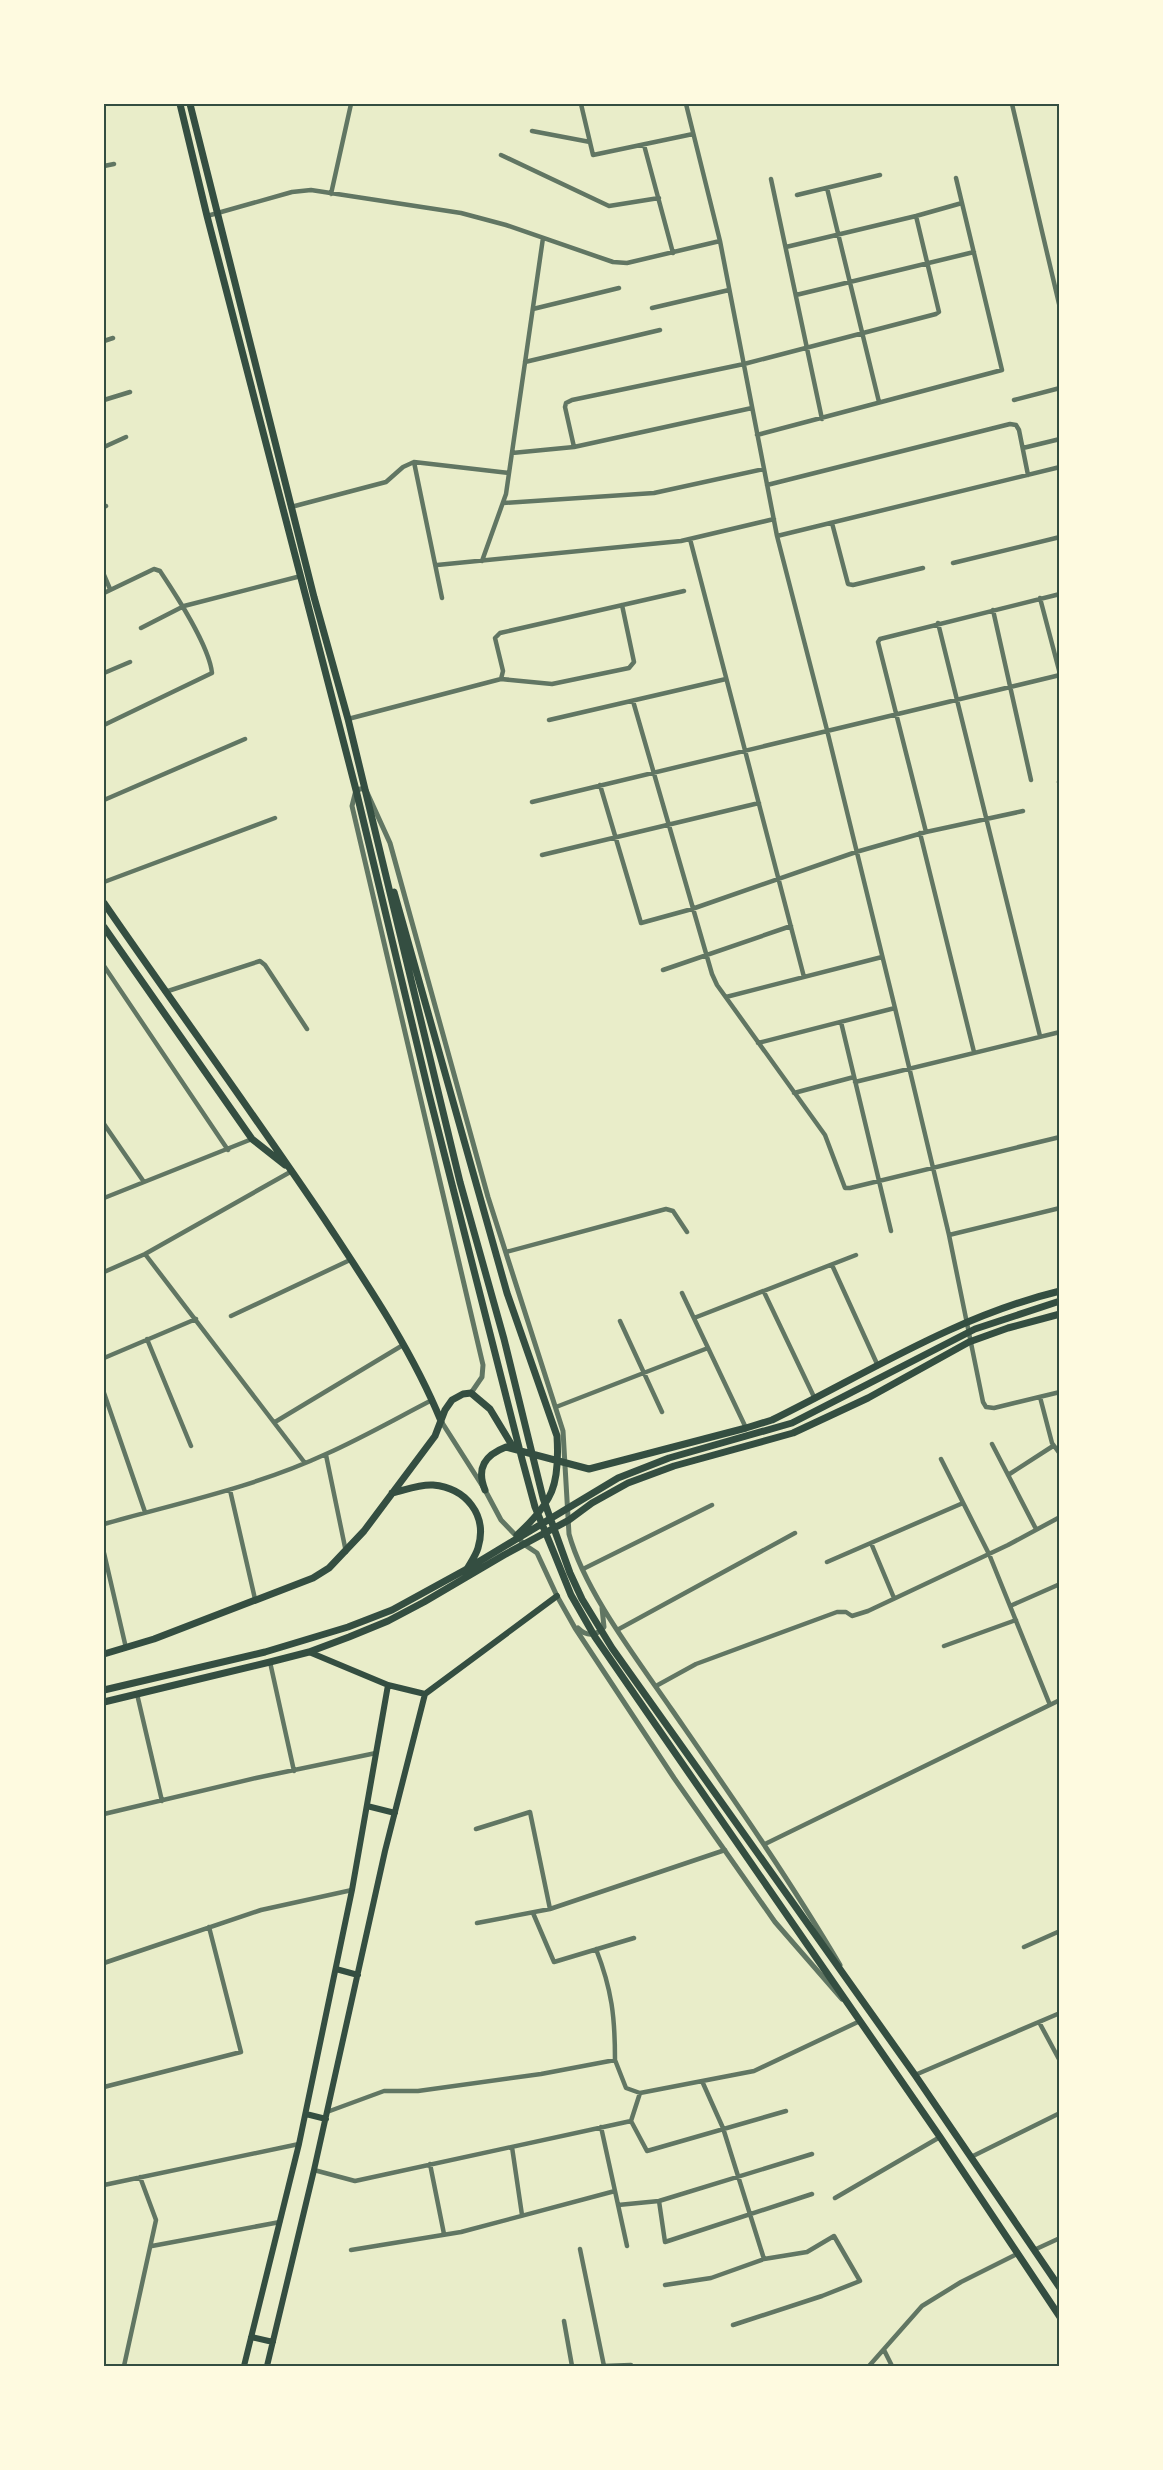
<svg xmlns="http://www.w3.org/2000/svg" width="1163" height="2470" font-family="'Roboto Condensed',sans-serif">
	<style>
		.lines { fill: none; stroke-linecap: round; stroke-linejoin: round }
		.minor { stroke: #617663; stroke-width: 4.5 }
		.tertiary { stroke: #617663; stroke-width: 5 }
		.secondary { stroke: #344e41; stroke-width: 6 }
		.primary { stroke: #344e41; stroke-width: 7 }
		.neatline { fill: none; stroke: #344e41; stroke-width: 2 }
	</style>
	<rect width="100%" height="100%" fill="#e9edc9"/>
	<g class="lines">
		<!-- minor -->
		<path class="minor" d="M581,104L593,155L693,134
			M686,104L720,241L777,536L827,730L895,1008L949,1235L983,1402L986,1407L994,1408L1060,1392
			M1012,104L1060,308
			M532,131L590,142
			M644,145L673,253
			M501,155L609,206L659,198
			M104,166L114,164
			M771,179L822,419
			M827,188L879,402
			M331,194L351,104
			M797,195L880,175
			M207,216L292,192L311,190L461,213L506,225L613,262L627,263L720,241
			M786,247L916,216L962,203
			M796,295L974,252
			M652,308L729,290
			M533,309L619,288
			M104,341L113,338
			M525,362L660,330
			M104,400L130,392
			M1014,400L1060,388
			M757,435L1002,370L956,178
			M104,447L126,437
			M574,447L565,407L566,403L572,400L744,364L936,314L939,312L916,216
			M1023,448L1060,439
			M512,453L574,447L752,408
			M414,462L442,598
			M767,485L1010,424L1016,425L1019,430L1028,475
			M503,503L654,493L764,469
			M104,507L106,506
			M291,507L386,482L403,467L414,462L509,473
			M832,523L848,584L853,585L923,568
			M777,536L1060,467
			M690,539L804,977
			M482,561L506,494L543,238
			M953,563L1060,537
			M437,565L681,541L774,519
			M104,575L110,589
			M104,593L154,569L160,571C176,595 209,645 212,673L104,725
			M1040,598L1060,674
			M993,610L1031,780
			M938,623L1040,1036
			M141,628L184,606L301,576
			M104,673L130,662
			M501,679L552,684L629,668L634,662L622,605
			M633,701L712,974L717,985L825,1135L845,1188H850L1060,1137
			M348,719L501,679L503,671L495,638L500,633L684,591
			M549,720L726,679
			M1059,782L1060,785
			M600,785L641,923L692,909L856,852L926,832L1023,811
			M104,800L245,739
			M532,802L1060,675
			M926,832L878,642L880,639L1060,594
			M920,833L974,1052
			M542,855L759,803
			M104,882L275,818
			M104,966L228,1150
			M663,970L791,926
			M165,992L260,961L265,965L307,1029
			M726,997L882,957
			M841,1022L891,1231
			M758,1043L895,1008
			M855,1082L1060,1032
			M794,1093L854,1077
			M104,1124L144,1182
			M104,1198L252,1139
			M949,1235L1060,1208
			M506,1252L666,1209L673,1211L687,1232
			M145,1254L305,1463
			M832,1265L878,1366
			M104,1272L145,1254L292,1171
			M764,1292L815,1399
			M682,1293L746,1428
			M231,1316L350,1260
			M694,1318L856,1255
			M620,1321L662,1412
			M147,1339L191,1446
			M104,1358L196,1319
			M104,1393L145,1512
			M1040,1397L1052,1443L1060,1454
			M556,1407L708,1348
			M275,1422L403,1345
			M992,1444L1036,1529
			M326,1455L346,1552
			M941,1459L989,1554L1050,1705
			M1008,1475L1053,1446
			M230,1490L255,1599
			M104,1524C178,1503 255,1487 326,1454C362,1438 397,1418 432,1400
			M871,1543L894,1598
			M104,1553L126,1648
			M827,1562L963,1503
			M583,1569L712,1505
			M1010,1606L1060,1584
			M619,1629L795,1533
			M944,1646L1016,1620
			M270,1662L294,1771
			M656,1686L696,1664L837,1612H846L852,1616L868,1611L1008,1545L1060,1517
			M137,1694L162,1801
			M104,1814L256,1778L376,1753
			M476,1829L530,1812L550,1909
			M765,1844L1060,1700
			M533,1913L554,1962L634,1938
			M477,1923L550,1909L725,1850
			M1024,1947L1060,1931
			M596,1949C612,1990 615,2017 615,2060
			M104,1963L261,1910L352,1890
			M1039,2022L1060,2061
			M915,2075L1060,2013
			M104,2087L241,2052L209,1927
			M327,2112L384,2091H418L541,2074L615,2060L626,2088L640,2093
			M631,2121L647,2151L786,2111
			M601,2127L615,2191
			M512,2147L522,2215
			M971,2157L1060,2113
			M430,2164L444,2234
			M314,2170L355,2181L631,2121L640,2093L754,2071L860,2021
			M104,2185L299,2144
			M835,2198L940,2137
			M659,2201L665,2242L812,2194
			M618,2205L659,2201L812,2154
			M152,2246L280,2222
			M580,2249L604,2366
			M351,2250L461,2232L615,2191L627,2246
			M1034,2250L1060,2238
			M665,2285L711,2278L764,2259L723,2128L702,2081
			M564,2321L572,2366
			M733,2325L822,2296L860,2281L834,2236L807,2252L764,2259
			M884,2350L892,2366
			M124,2366L156,2220L140,2177
			M604,2366L631,2365
			M869,2366L922,2306L961,2282L1017,2254"/>
		<!-- tertiary -->
		<path class="tertiary" d="M471,1393L482,1377L483,1365L352,806L356,790L365,788L390,843L488,1197L563,1431L569,1534C585,1592 637,1659 672,1710C730,1794 788,1877 840,1965
			M441,1421L485,1490L501,1520L525,1545L537,1553L557,1596L575,1628L674,1778L775,1922L842,1999
			M578,1628C587,1637 596,1636 604,1627L602,1608"/>
		<!-- secondary -->
		<path class="secondary" d="M309,1652L388,1685L425,1694L557,1596
			M367,1806L395,1813
			M336,1969L358,1975
			M306,2114L326,2119
			M251,2337L273,2342
			M244,2366L299,2144L352,1890L388,1685
			M267,2366L314,2170L385,1851L425,1694"/>
		<!-- primary -->
		<path class="primary" d="M180,104L207,216L356,790L429,1094L522,1459L535,1507L554,1553L571,1595L595,1637L940,2137L1060,2317
			M190,104L314,597L348,719L460,1182L504,1339L543,1498L570,1573L582,1599L612,1648L915,2075L1060,2288
			M394,892L507,1293L557,1436C560,1485 553,1502 517,1535
			M104,903C177,1009 253,1113 325,1220C367,1284 412,1350 441,1421
			M104,927L252,1139L285,1165
			M485,1490C476,1468 485,1455 506,1447L589,1469L746,1428L772,1420C866,1374 956,1316 1060,1291
			M392,1493C405,1490 420,1484 433,1485C466,1488 488,1515 478,1548C476,1555 471,1562 467,1569
			M104,1654L154,1639L313,1578L329,1568L364,1531L435,1436L445,1410L452,1400L463,1394L471,1393L490,1409L513,1447
			M104,1690L265,1652L348,1627L392,1610L465,1570L618,1478L669,1458L792,1423L975,1329L1060,1301
			M104,1702L270,1662L309,1652L349,1637L388,1621L424,1602L504,1555L569,1520L592,1503L628,1483L674,1466L793,1433L868,1398L969,1342L1008,1328L1060,1314"/>
	</g>
	<!-- border -->
	<rect width="1163" height="2470" fill="none" stroke="#fefae0" stroke-width="210"/>
	<rect x="105" y="105" width="953" height="2260" class="neatline"/>
</svg>
